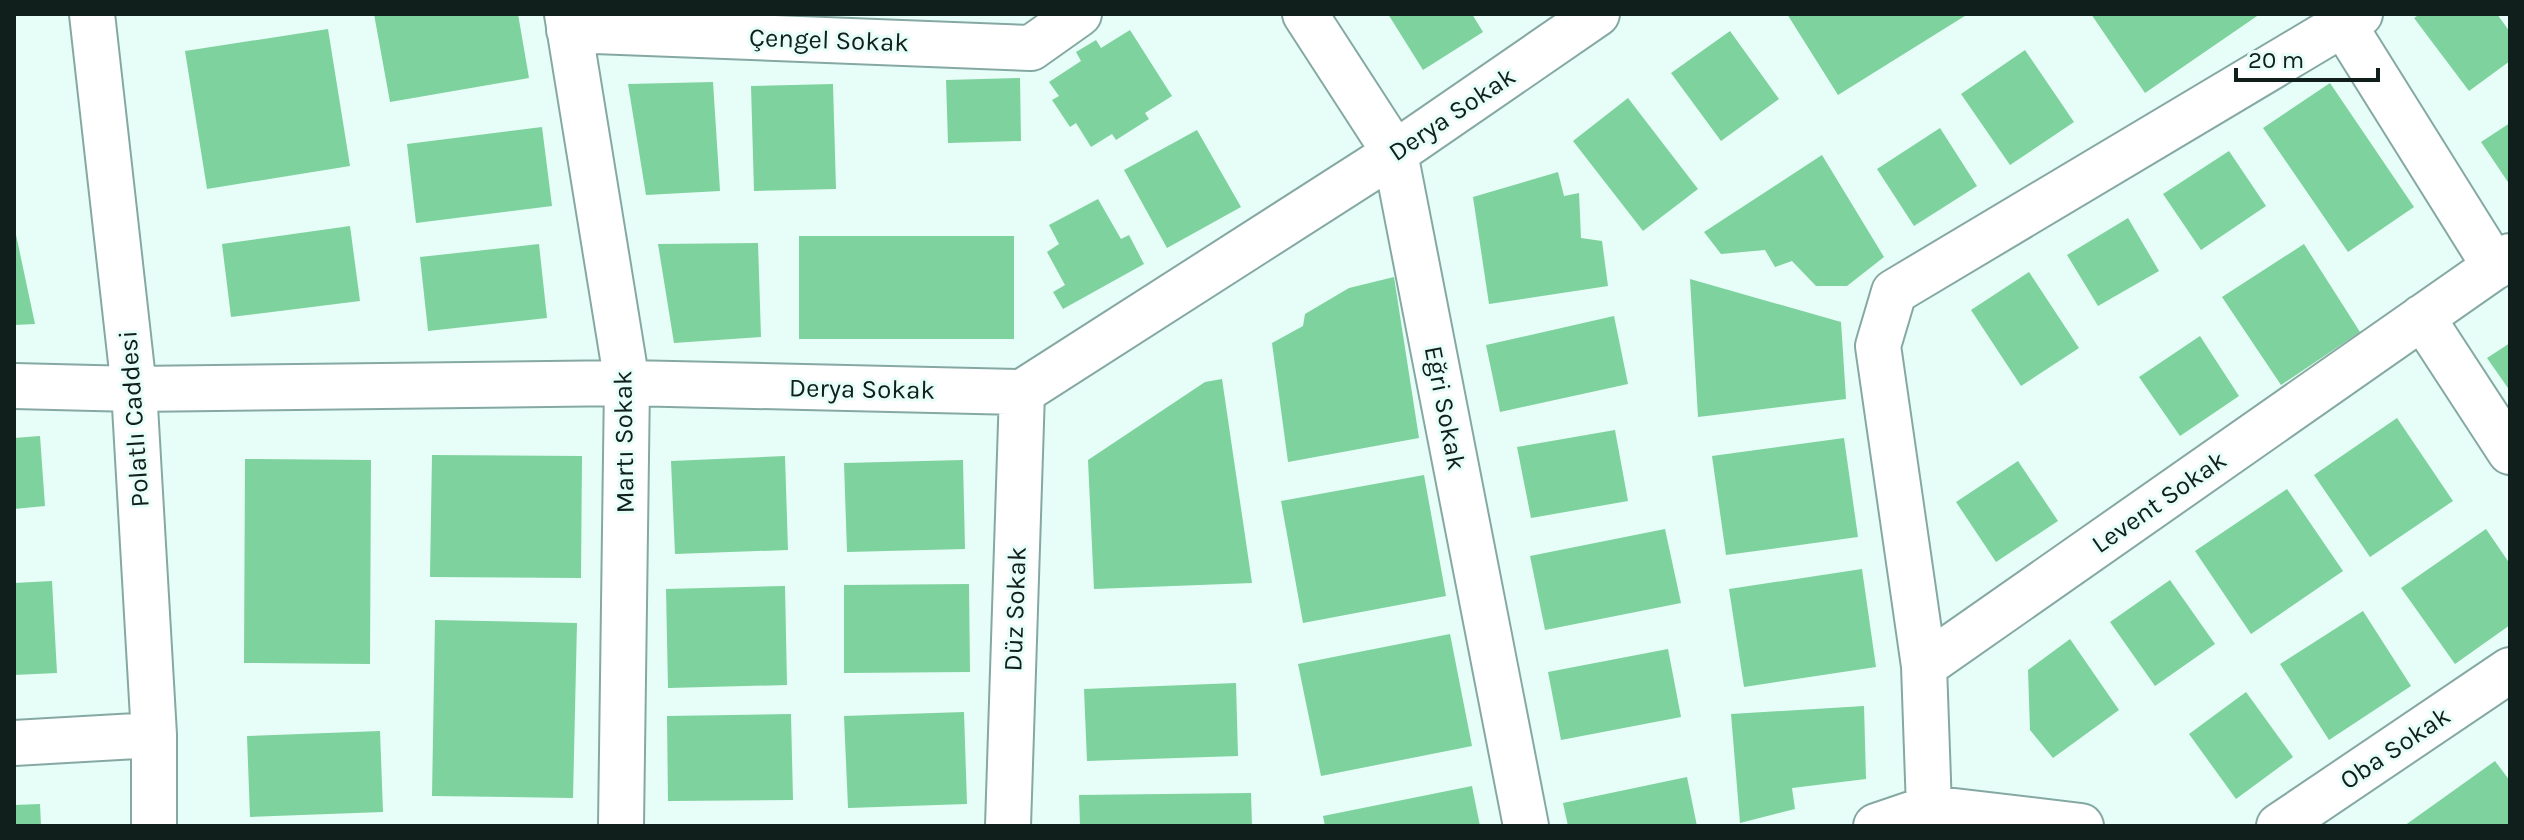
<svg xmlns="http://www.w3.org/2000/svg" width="2524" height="840" font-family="Karla,sans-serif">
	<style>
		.building { fill: #7ed29d }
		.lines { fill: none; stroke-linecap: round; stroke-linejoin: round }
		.minor-casing { stroke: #85a9a2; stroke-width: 48 }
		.minor { stroke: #fff; stroke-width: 44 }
		.labels { text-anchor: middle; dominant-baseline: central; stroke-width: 6; stroke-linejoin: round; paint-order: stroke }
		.street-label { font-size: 26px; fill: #101f1c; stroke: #e7fdf8 }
	</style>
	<rect width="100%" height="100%" fill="#e7fdf8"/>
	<!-- building -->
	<path class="building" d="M374,14H518L529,78L390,102Z
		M1388,14H1472L1483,32L1423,70Z
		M1787,14H1968L1838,95Z
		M2091,14H2260L2145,93Z
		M2420,14H2497L2510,32V61L2469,91L2414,18Z
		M328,29L350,166L207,189L185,51Z
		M1130,30L1172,96L1145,113L1149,119L1116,140L1112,134L1091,147L1076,123L1070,127L1052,100L1059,96L1049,82L1081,61L1076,52L1096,40L1101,48Z
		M1730,31L1779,99L1721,141L1671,73Z
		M2025,50L2074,122L2010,165L1961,94Z
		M1020,78L1021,141L948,143L946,80Z
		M713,82L720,191L646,195L628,84Z
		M2330,83L2414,207L2348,252L2263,128Z
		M833,84L836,189L754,191L751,86Z
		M1628,98L1698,189L1643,231L1573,141Z
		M2510,123V185L2481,142Z
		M542,127L552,206L416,223L407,144Z
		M1940,128L1977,186L1914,226L1877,169Z
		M1197,130L1241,207L1167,248L1124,170Z
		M2229,151L2266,206L2201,250L2163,194Z
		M1822,155L1884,257L1847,286H1816L1792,261L1775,267L1765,250L1721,254L1704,232Z
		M1558,172L1564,196L1579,193L1581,238L1602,241L1608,286L1489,304L1473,197Z
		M1098,199L1121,239L1129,235L1144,264L1063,309L1053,292L1065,285L1047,252L1059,244L1049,225Z
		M2128,218L2159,271L2098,306L2067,255Z
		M350,226L360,301L231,317L222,244Z
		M14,230H15L35,324L14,325Z
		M799,236H1014V339H799Z
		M758,243L761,337L674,343L658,244Z
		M539,244L547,318L428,331L420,257Z
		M2304,244L2360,332L2281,385L2222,297Z
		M2029,272L2079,348L2021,386L1971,310Z
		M1394,277L1419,438L1288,462L1272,343L1303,326L1305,314L1349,288Z
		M1690,279L1841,322L1846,399L1698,417Z
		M1614,316L1628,384L1500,412L1486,345Z
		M2200,336L2239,396L2180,436L2139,377Z
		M2510,343V391L2487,358Z
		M1222,379L1252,583L1094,589L1088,460L1205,382Z
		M2397,418L2453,501L2370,557L2314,475Z
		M1615,430L1628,501L1531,518L1517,447Z
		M40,436L45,506L14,509V438Z
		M1844,438L1858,537L1726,555L1712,456Z
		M432,455L582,456L581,578L430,577Z
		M785,456L788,550L675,554L671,461Z
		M245,459L371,460L370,664L244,663Z
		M963,460L965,549L847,552L844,463Z
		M2018,461L2058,521L1996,562L1956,502Z
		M1424,475L1446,596L1303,623L1281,501Z
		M2287,489L2343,571L2251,634L2195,551Z
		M1665,529L1681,603L1545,630L1530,556Z
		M2486,529L2510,564V625L2455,664L2401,588Z
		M1862,569L1876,667L1744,687L1729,589Z
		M2170,580L2215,644L2155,686L2110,622Z
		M52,581L57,673L14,675V583Z
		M969,584L970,672L844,673V585Z
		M785,586L787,685L668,688L666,589Z
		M2363,611L2411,686L2329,740L2280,664Z
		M435,620L577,623L573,798L432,796Z
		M1450,634L1472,746L1321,776L1298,664Z
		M2070,639L2119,710L2053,758L2030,730L2028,670Z
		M1668,649L1681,717L1561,740L1548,672Z
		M1236,683L1238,756L1087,761L1084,689Z
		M2246,692L2293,757L2236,799L2189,734Z
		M1864,706L1866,779L1792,788L1795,809L1740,823L1731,714Z
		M964,712L967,804L848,808L844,716Z
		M791,714L793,800L668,801L667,716Z
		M380,731L383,812L250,817L247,736Z
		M2495,761L2510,781V826H2404Z
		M1687,777L1697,826H1568L1563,803Z
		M1472,786L1480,826H1325L1323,816Z
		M1251,793L1252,826H1080L1079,795Z
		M40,804L41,826H14V805Z"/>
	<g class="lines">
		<!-- minor casing -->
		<g class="minor-casing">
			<path id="minor" d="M92,14L134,389L154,735V826
				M567,14L627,383L621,826
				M1305,14L1395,153L1526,826
				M2337,14L2495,267
				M569,30L1031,48L1079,14
				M2422,317L2510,452
				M14,386L134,389L627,383L1022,392L1395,153L1597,14
				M1924,666L1878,346L1894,292L2360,14
				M14,743L154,735
				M1929,808L1924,666L2510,256
				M1008,826L1022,392
				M1876,826L1929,808L2081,826
				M2279,826L2510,670"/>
		</g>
		<!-- minor -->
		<use href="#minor" class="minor"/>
	</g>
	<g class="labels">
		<!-- street labels -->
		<g class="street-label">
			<text transform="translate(829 40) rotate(2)">Çengel Sokak</text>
			<text transform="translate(1452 114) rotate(-34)">Derya Sokak</text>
			<text transform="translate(862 389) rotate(1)">Derya Sokak</text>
			<text transform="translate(1445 408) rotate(79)">Eğri Sokak</text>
			<text transform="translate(134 419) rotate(-94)">Polatlı Caddesi</text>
			<text transform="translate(624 442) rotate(-91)">Martı Sokak</text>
			<text transform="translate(2159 502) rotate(-35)">Levent Sokak</text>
			<text transform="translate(1015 609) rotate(-88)">Düz Sokak</text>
			<text transform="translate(2395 748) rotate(-34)">Oba Sokak</text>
		</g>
	</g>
	<!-- border -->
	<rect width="2524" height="840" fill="none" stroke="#101f1c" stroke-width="32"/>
	<!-- scale -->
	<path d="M2236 68v12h142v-12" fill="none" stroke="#101f1c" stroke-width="4"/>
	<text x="2248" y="68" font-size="24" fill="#101f1c" stroke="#e7fdf8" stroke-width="6" paint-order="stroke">20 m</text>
</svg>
